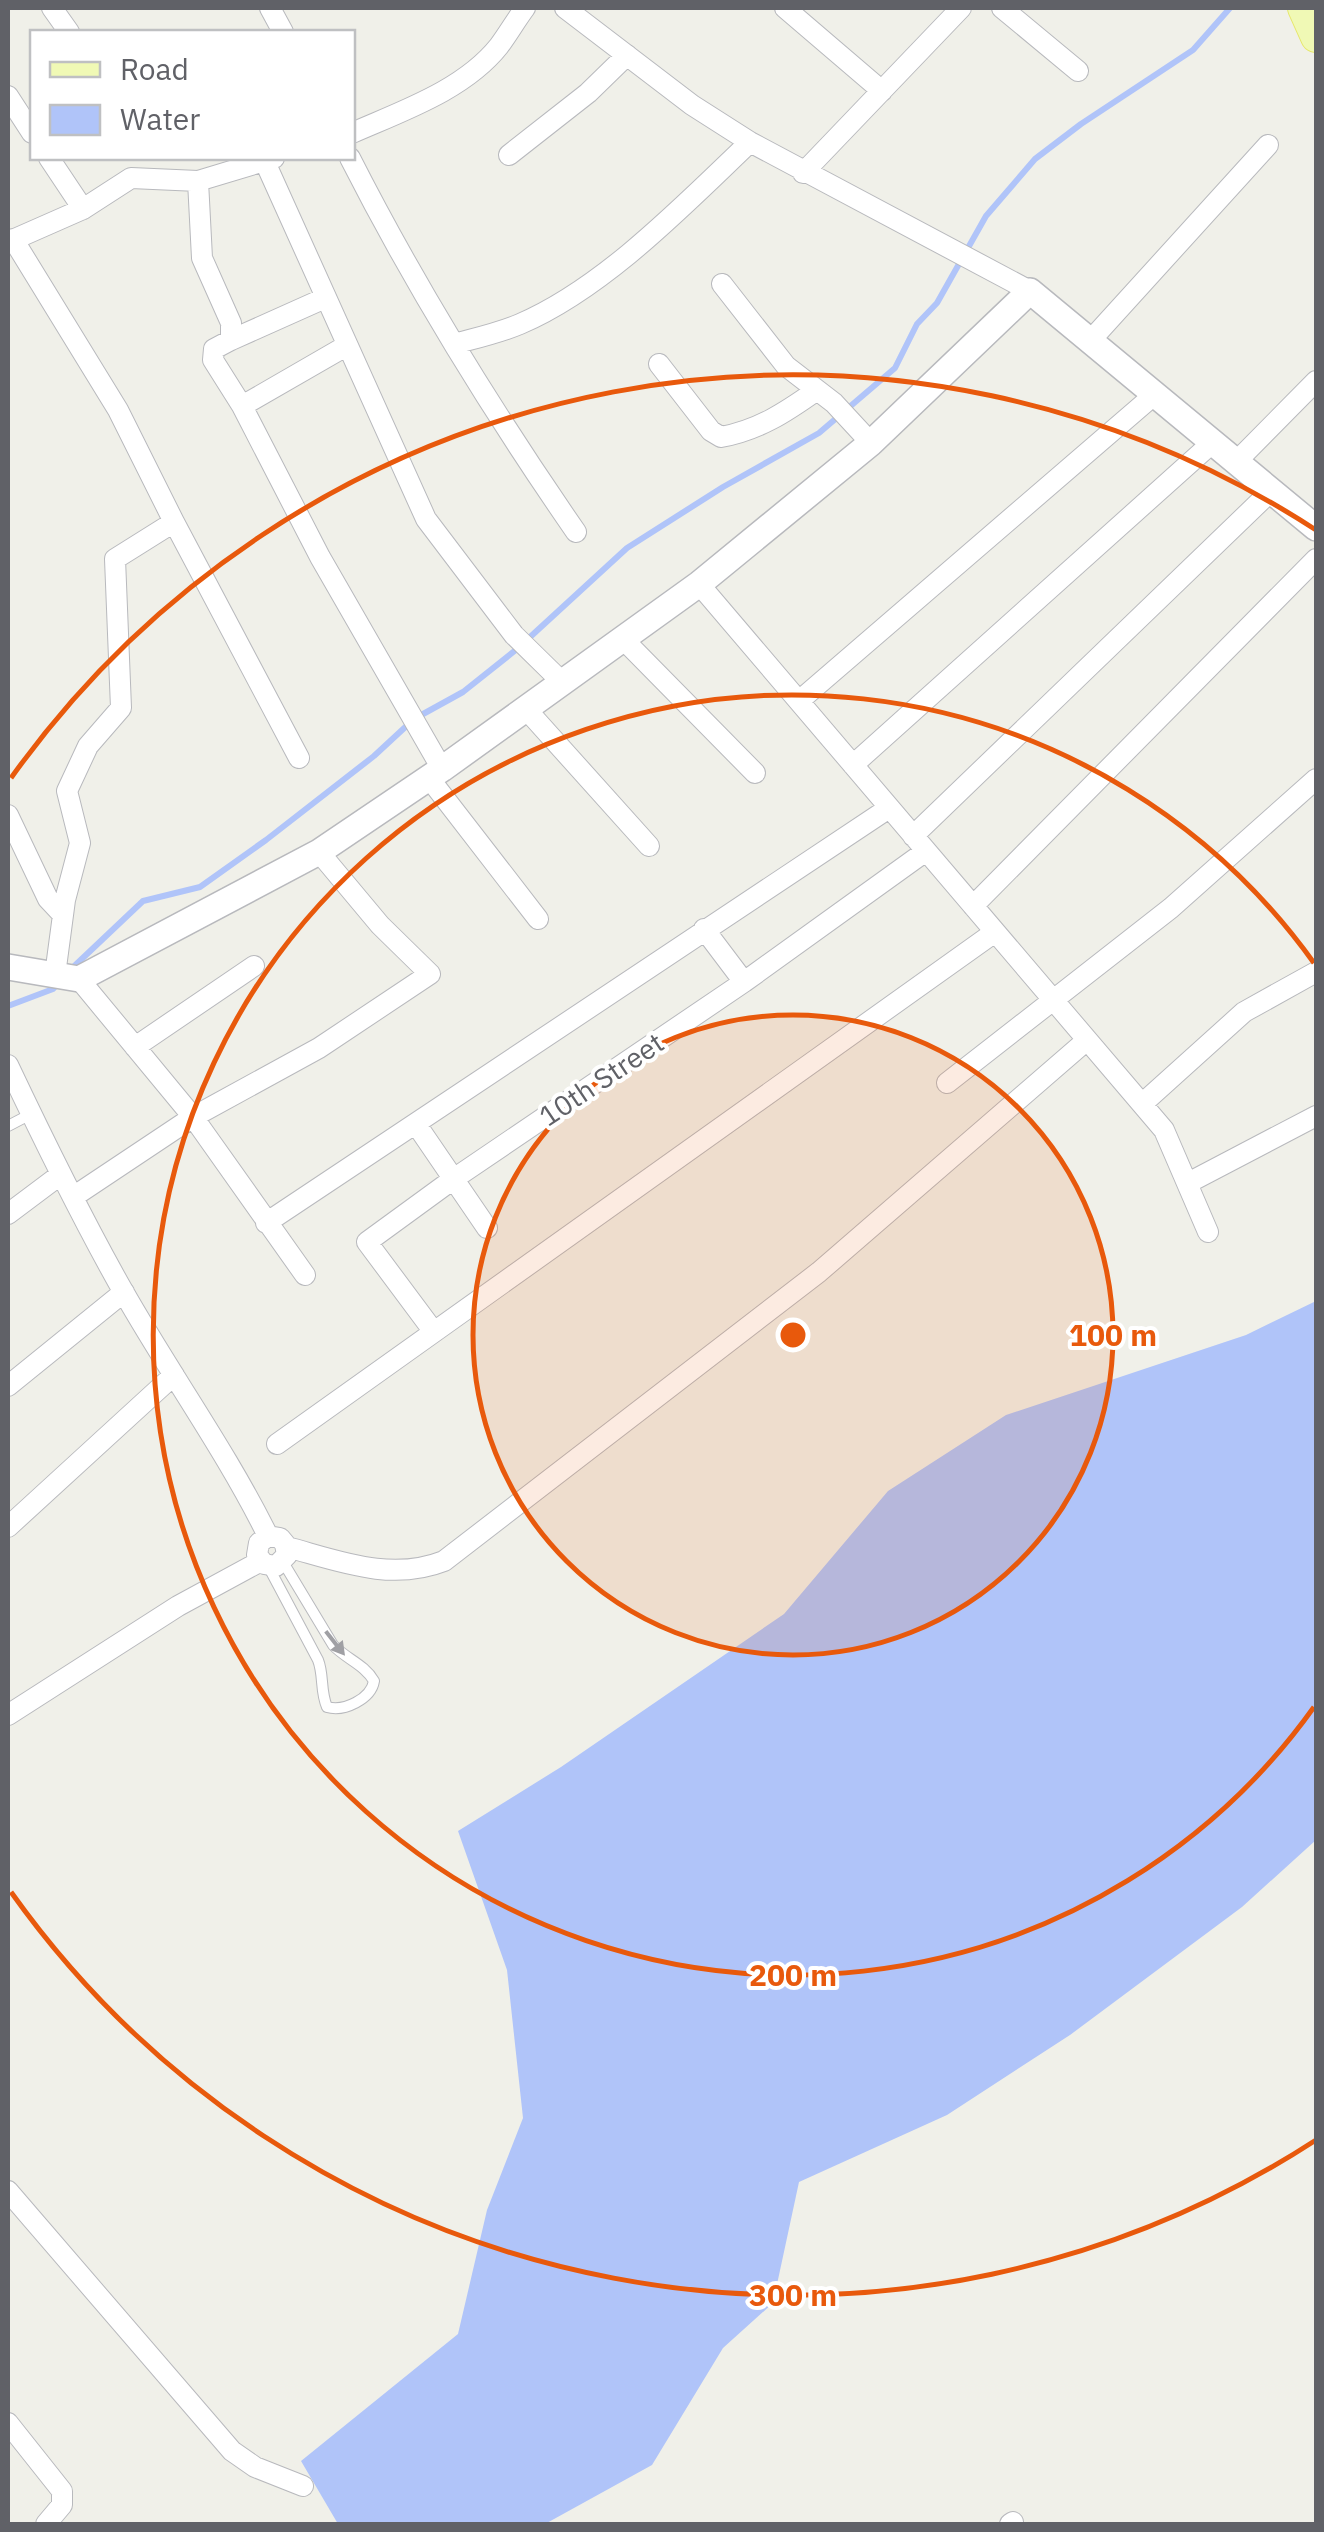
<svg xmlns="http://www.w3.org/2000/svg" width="1324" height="2532" font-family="'IBM Plex Sans',sans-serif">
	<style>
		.water { fill: #b0c4f9 }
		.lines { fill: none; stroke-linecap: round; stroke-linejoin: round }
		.stream { stroke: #b0c4f9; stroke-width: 6 }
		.service-casing { stroke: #b8b9bd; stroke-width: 12 }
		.minor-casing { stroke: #b8b9bd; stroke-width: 22 }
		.tertiary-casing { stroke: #b8b9bd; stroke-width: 28 }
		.primary-casing { stroke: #e6e76b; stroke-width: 32 }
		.service { stroke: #fff; stroke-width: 10 }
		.minor { stroke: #fff; stroke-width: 20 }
		.tertiary { stroke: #fff; stroke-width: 25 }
		.primary { stroke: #f0f9b5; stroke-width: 30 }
		.oneway { fill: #a0a0a4 }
		.ring { fill: none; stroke: #e8590c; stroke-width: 5 }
		.labels { text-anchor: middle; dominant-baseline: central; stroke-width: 8; stroke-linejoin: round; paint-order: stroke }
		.street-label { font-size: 28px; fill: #606167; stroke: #fff }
		.centre { fill: #e8590c; stroke: #fff; stroke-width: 5 }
		.ring-label { font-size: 30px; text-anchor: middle; font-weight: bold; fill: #e8590c; stroke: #fff; stroke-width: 8; stroke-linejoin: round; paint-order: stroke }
	</style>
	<rect width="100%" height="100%" fill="#f0f0e9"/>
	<!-- water -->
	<path class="water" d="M1316,1301V1840L1242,1907L1070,2035L947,2115L799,2182L773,2303L723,2348L652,2465L545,2524H338L301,2461L458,2334L487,2210L523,2118L507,1970L458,1831L561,1767L784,1614L888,1491L1006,1415L1246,1335Z"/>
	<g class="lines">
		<!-- stream -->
		<path class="stream" d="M68,972L143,901L200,887L266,840L374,756L414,719L463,692L517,649L627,548L723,487L819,433L895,368L917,324L937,303L986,216L1035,159L1081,124L1193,50L1230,8
			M8,1006L53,989L60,981"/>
		<!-- service casing -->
		<g class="service-casing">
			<path id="service" d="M8,1126L31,1114
				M268,1566L318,1660C324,1675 320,1691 327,1707C344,1712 371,1699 374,1681C364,1664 346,1659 333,1645L283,1562"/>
		</g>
		<!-- minor casing -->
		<g class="minor-casing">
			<path id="minor" d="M52,8L69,32
				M270,8L283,32
				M565,8L692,105L750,142L1030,291
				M785,8L882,91
				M1002,8L1078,71
				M8,96L32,133
				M352,133C402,111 464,90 499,46C508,34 516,20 525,8
				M509,155L588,93L627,55
				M49,158L83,209
				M350,158C416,288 493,412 576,532
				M265,162L426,519L514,635L563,683
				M803,173L961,8
				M198,181L202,258L231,323V340L214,349L213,360L242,406
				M13,239L118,410L174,522L115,559L121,708L88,746L67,791L80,843L65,900L55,975
				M8,242L83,209L131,178L198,181L274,158
				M722,284L786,366L834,403L871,443
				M231,340L325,298
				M1090,341L1268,145
				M454,344C476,338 499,333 520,324C604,288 684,205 750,142
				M346,346L242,406L320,557L442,769
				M659,364L711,431L721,437C759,430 786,412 817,390
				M1236,462L1316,381
				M174,522L299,758
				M699,584L1164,1130L1208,1232
				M622,638L755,773
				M799,701L1154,395
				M526,709L649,846
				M853,765L1212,443
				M429,778L538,919
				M8,815L48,899L63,915
				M913,836L1271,491
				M973,906L1316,559
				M704,929L744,982
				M79,979L193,1117L305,1275
				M135,1047L254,966
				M8,1065C44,1141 81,1217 123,1291C170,1374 226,1451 268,1536L280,1538L285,1544L287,1555L276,1566L264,1564L257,1555L259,1543L268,1536
				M947,1083L1171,908L1316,779
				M1142,1104L1244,1012L1316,972
				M416,1124L487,1228
				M1188,1183L1316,1116
				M73,1197L193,1117L319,1048L430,974L380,925L319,852
				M8,1214L60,1175
				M266,1223L889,808
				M434,1332L367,1242L452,1180L744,982L926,851
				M8,1386L124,1292
				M277,1444L995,932
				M8,1527L174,1375
				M287,1547C339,1561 391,1582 444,1561L819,1272L1087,1040
				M8,1715L178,1606L261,1561
				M8,2191L232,2451L255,2467L303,2486
				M8,2423L62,2491V2505L46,2524
				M1010,2524L1013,2522"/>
		</g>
		<!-- tertiary casing -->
		<g class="tertiary-casing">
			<path id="tertiary" d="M8,967L79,979L319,852L442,769L699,584L871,443L1030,291L1316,528"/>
		</g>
		<!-- primary casing -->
		<g class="primary-casing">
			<path id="primary" d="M1303,8L1316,37"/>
		</g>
		<!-- service -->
		<use href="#service" class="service"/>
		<!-- minor -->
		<use href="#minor" class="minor"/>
		<!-- tertiary -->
		<use href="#tertiary" class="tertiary"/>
		<!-- primary -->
		<use href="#primary" class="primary"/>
	</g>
	<!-- one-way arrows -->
	<defs><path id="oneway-solid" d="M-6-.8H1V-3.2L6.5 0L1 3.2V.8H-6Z" transform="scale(2.5)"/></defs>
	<use class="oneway" href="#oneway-solid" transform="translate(335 1643) rotate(52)"/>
	<!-- distance rings -->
	<circle cx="793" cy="1335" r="320" fill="#e8590c" fill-opacity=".12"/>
	<g class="ring">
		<circle cx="793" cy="1335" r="320"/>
		<path d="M1314 1707A640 640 0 1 1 1314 963"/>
		<path d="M1316 2140A960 960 0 0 1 11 1892M11 778A960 960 0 0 1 1316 530"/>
	</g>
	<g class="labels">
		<!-- street labels -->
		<g class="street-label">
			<text transform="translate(601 1079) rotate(-34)">10th Street</text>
		</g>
	</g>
	<circle cx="793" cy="1335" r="15" class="centre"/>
	<g class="ring-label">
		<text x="1113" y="1346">100 m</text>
		<text x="793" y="1986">200 m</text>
		<text x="793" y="2306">300 m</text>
	</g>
	<!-- border -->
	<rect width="1324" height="2532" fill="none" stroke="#606167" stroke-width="20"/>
	<!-- legend -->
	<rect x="30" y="30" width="325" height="130" fill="#ffffff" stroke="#bfc0c2" stroke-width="2.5"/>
	<rect x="50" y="62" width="50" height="15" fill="#f0f9b5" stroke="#bfc0c2" stroke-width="2.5"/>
	<text x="120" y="80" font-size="30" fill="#606167">Road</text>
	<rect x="50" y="105" width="50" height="30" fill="#b0c4f9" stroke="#bfc0c2" stroke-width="2.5"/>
	<text x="120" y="130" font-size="30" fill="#606167">Water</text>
</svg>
